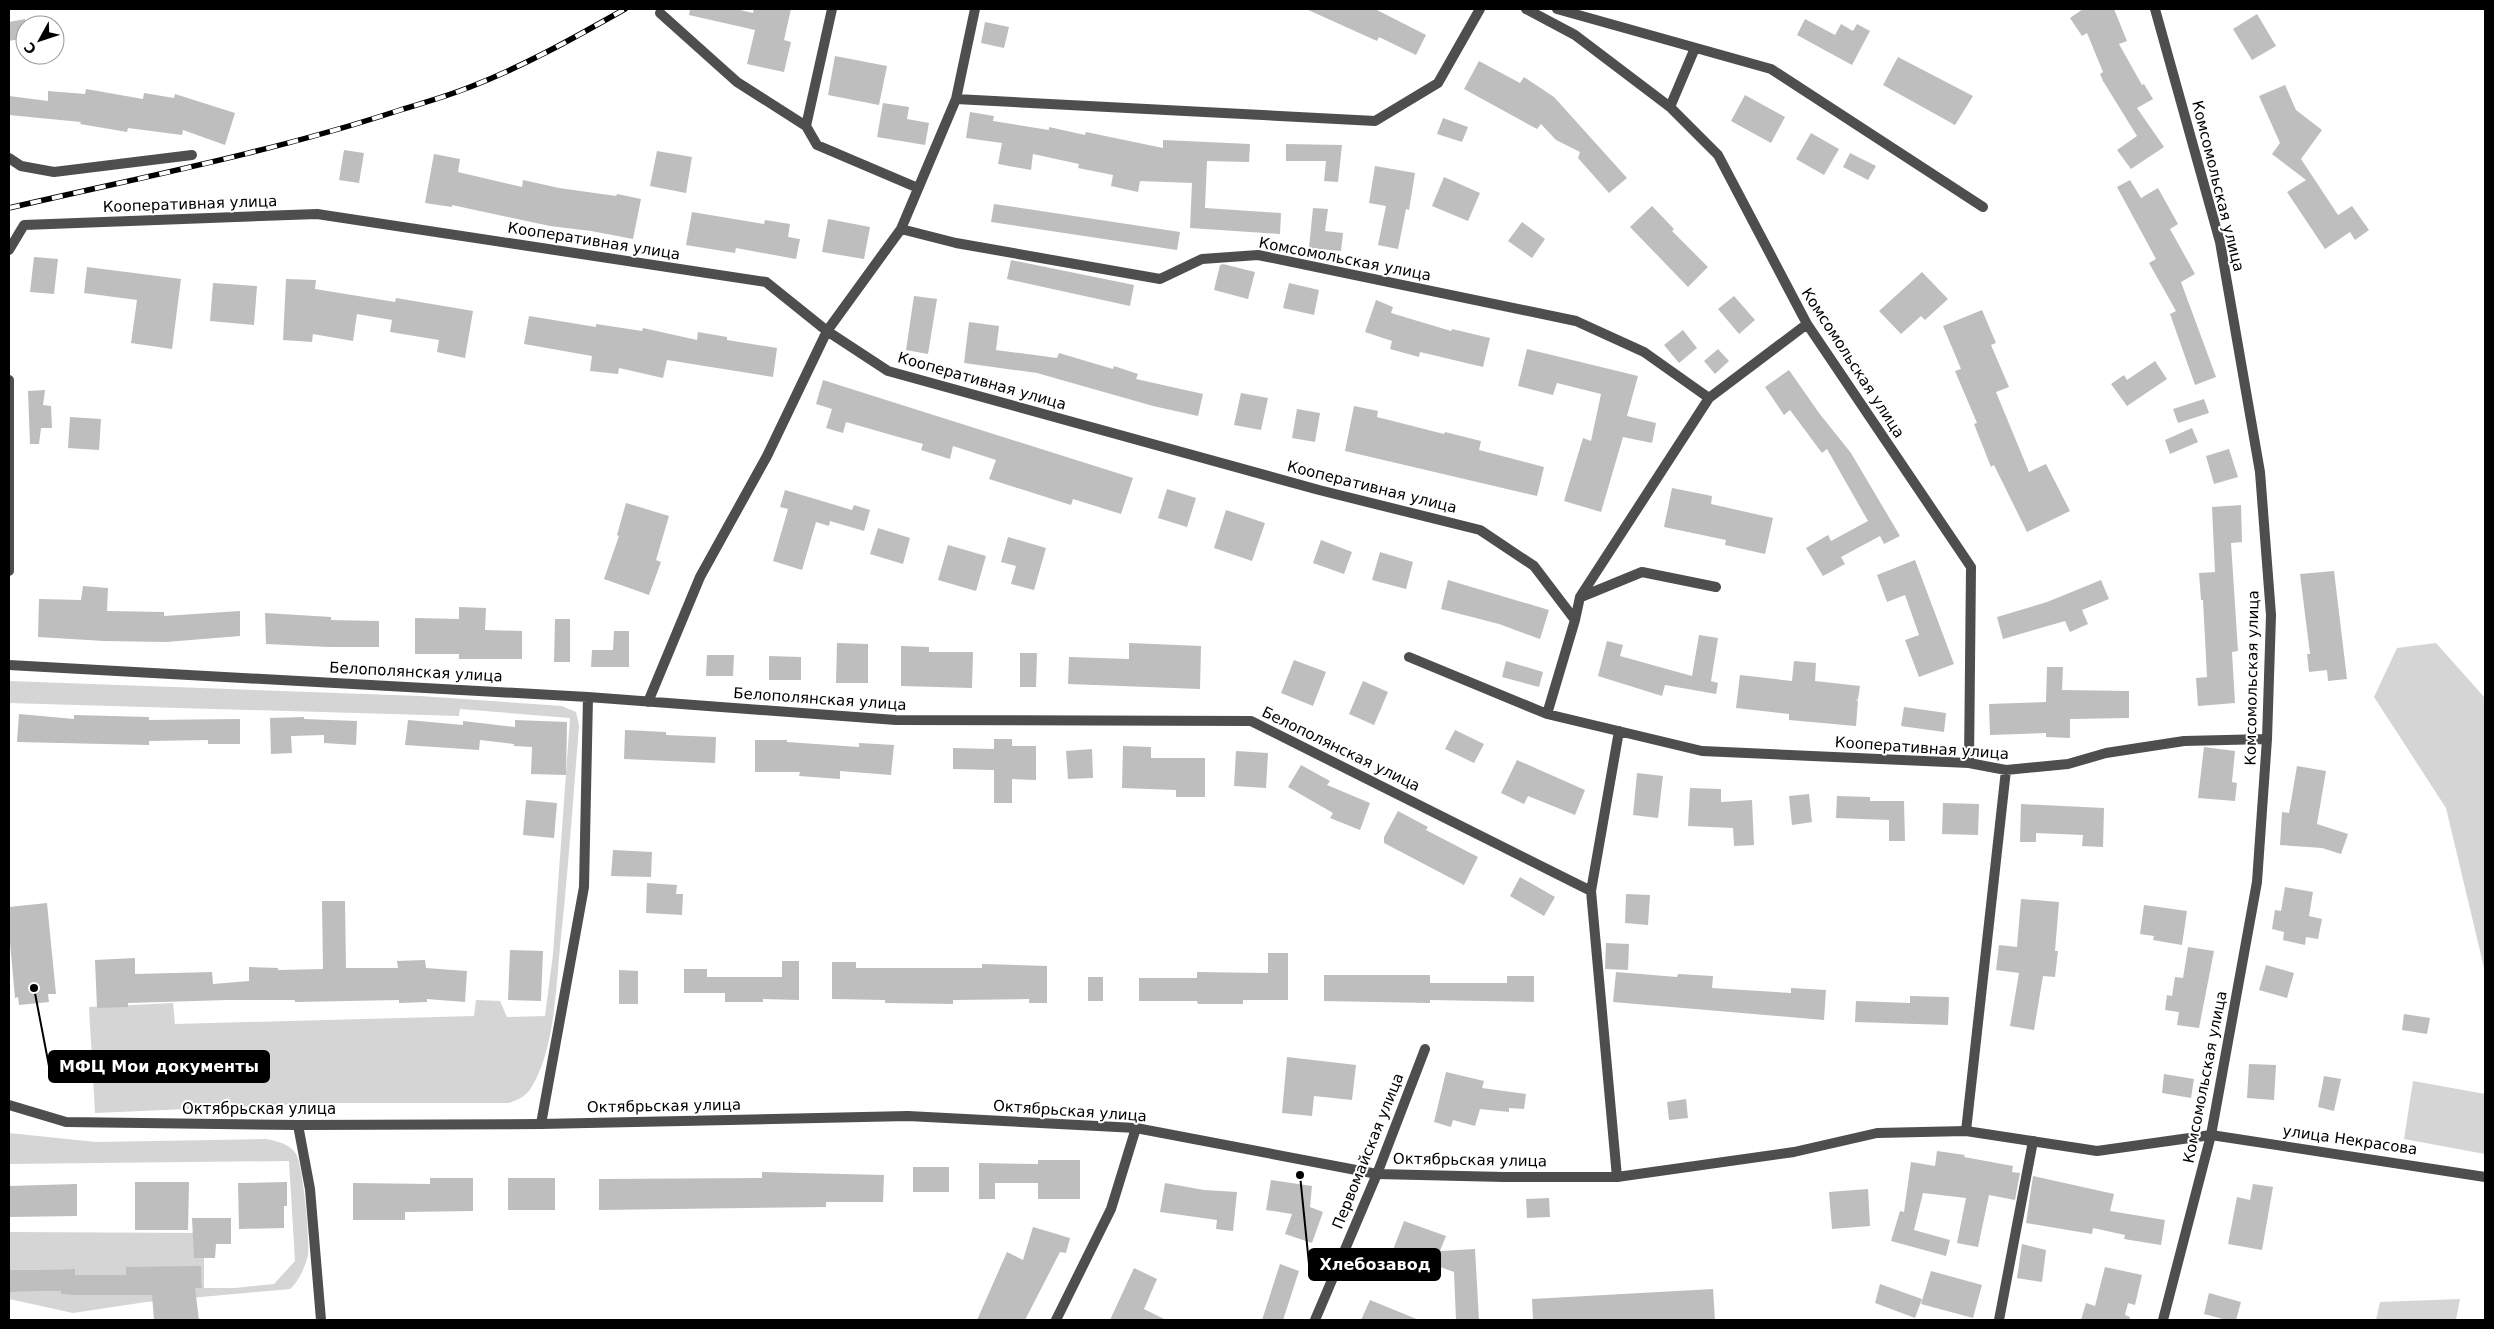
<svg xmlns="http://www.w3.org/2000/svg" width="2494" height="1329" font-family="'DejaVu Sans',sans-serif">
	<style>
		.green { fill: #d5d5d5 }
		.building { fill: #bebebe }
		.lines { fill: none; stroke-linecap: round; stroke-linejoin: round }
		.minor { stroke: #4e4e4e; stroke-width: 10 }
		.tertiary { stroke: #4e4e4e; stroke-width: 10 }
		.rail-casing { stroke: #000; stroke-width: 5.5 }
		.rail { stroke: #fff; stroke-width: 4; stroke-dasharray: 11; stroke-linecap: butt }
		.labels { text-anchor: middle; dominant-baseline: central; stroke-width: 4; stroke-linejoin: round; paint-order: stroke }
		.street-label { font-size: 15px; fill: #000; stroke: #fff }
		.leader { fill: none; stroke: #000; stroke-width: 2 }
		.callout-dot { fill: #000; stroke: #fff; stroke-width: 2 }
		.callout { fill: #000; stroke: #000; stroke-width: 2 }
		.callout-label { font-size: 16px; text-anchor: middle; font-weight: bold; fill: #fff }
	</style>
	<rect width="100%" height="100%" fill="#fff"/>
	<!-- green -->
	<path class="green" d="M2436,643L2485,698V972L2446,808L2374,697L2397,648Z
		M9,681L420,696L562,706L576,712L579,726C573,800 568,874 560,947C556,989 554,1052 531,1088C526,1096 518,1100 509,1103H322L95,1113L89,1007L173,1003L175,1024L474,1016L476,1000L500,1001L507,1017L545,1016L553,954L570,718L460,709L459,716L9,703Z
		M2413,1081L2485,1094V1154L2404,1139Z
		M9,1133L96,1142L266,1139C277,1141 290,1144 296,1154C303,1165 310,1241 308,1255C306,1265 298,1283 290,1289L146,1302L73,1313L9,1299V1292L61,1291V1294L147,1295L148,1288L202,1287L201,1275L186,1267H126V1275H75V1269L9,1270V1232L204,1233V1288H235L274,1284L295,1261L289,1161L9,1164Z
		M2460,1299L2456,1320H2376L2380,1302Z"/>
	<!-- building -->
	<path class="building" d="M690,9H736L753,13L754,9H791L784,40L791,42L784,72L747,64L755,30L689,15Z
		M1306,9H1375L1426,35L1416,55L1379,37L1377,41Z
		M2083,9H2114L2127,41L2119,44L2142,85L2144,84L2153,99L2137,108L2164,147L2131,169L2117,150L2137,136L2103,81L2100,74L2103,72L2087,33L2082,36L2070,18Z
		M2257,14L2276,46L2252,60L2233,29Z
		M25,19V38L9,41V22Z
		M1805,19L1835,35L1841,24L1853,31L1857,24L1870,31L1852,65L1797,35Z
		M985,22L1009,27L1004,48L981,43Z
		M835,56L887,66L879,105L828,95Z
		M1898,57L1973,96L1955,125L1883,85Z
		M1479,61L1520,83L1524,77L1554,97L1627,178L1609,193L1578,158L1580,152L1556,140L1541,124L1537,129L1464,89Z
		M2285,85L2296,110L2322,130L2301,159L2338,215L2352,206L2369,230L2355,240L2350,232L2325,249L2287,192L2306,180L2272,154L2280,143L2259,96Z
		M86,89L143,99L144,93L174,98L175,94L235,113L225,145L183,130L182,135L128,128L127,132L80,124L81,122L9,115V96L48,101V91L85,94Z
		M1745,95L1785,117L1771,143L1731,121Z
		M883,103L909,107L907,119L929,123L925,145L877,137Z
		M970,112L994,116L993,121L1049,130V127L1085,135L1086,132L1163,148V140L1250,144L1249,162L1207,161L1205,208L1281,213L1280,234L1190,228L1192,183L1140,181L1138,192L1111,186L1113,175L1078,168L1079,164L1033,154L1031,170L998,164L1002,143L966,138Z
		M1443,118L1468,127L1462,142L1437,134Z
		M1811,133L1839,149L1824,175L1796,159Z
		M1286,144L1342,145L1338,182L1324,181L1326,161H1286Z
		M344,150L364,153L359,183L339,180Z
		M657,151L692,157L686,193L650,186Z
		M1850,153L1876,166L1868,180L1843,167Z
		M434,154L460,159L458,172L522,187L523,180L559,188L616,196L617,194L641,199L633,239L591,231L550,226L452,205V207L425,203Z
		M1375,166L1415,173L1409,210L1406,209L1398,249L1378,245L1386,206L1369,203Z
		M1444,177L1480,193L1468,221L1432,206Z
		M2130,180L2141,198L2158,188L2178,224L2170,229L2195,274L2181,282L2216,377L2195,385L2170,314L2176,311L2149,263L2156,259L2117,187Z
		M994,204L1180,232L1177,250L991,222Z
		M1652,206L1674,229L1672,231L1708,267L1688,287L1630,227Z
		M1313,208L1328,209L1325,231L1343,233L1341,251L1309,248Z
		M692,212L764,224L765,220L790,224L788,237L800,239L796,259L736,248L735,253L686,245Z
		M828,219L870,227L864,259L822,252Z
		M1522,222L1545,239L1532,258L1508,241Z
		M34,257L58,259L54,294L30,292Z
		M1011,260L1134,285L1130,306L1007,279Z
		M1223,264L1255,272L1248,299L1214,290L1220,265Z
		M87,267L181,279L172,349L131,343L137,300L84,293Z
		M1922,272L1948,299L1925,320L1921,316L1901,334L1879,311Z
		M286,279L316,280L315,289L395,302L396,298L473,311L465,358L437,352L439,340L390,332L392,320L357,314L353,341L313,334L312,342L283,340Z
		M213,283L257,286L254,325L210,321Z
		M1289,283L1319,290L1314,315L1283,308Z
		M914,296L937,299L928,354L906,350Z
		M1734,296L1755,320L1739,334L1718,309Z
		M1376,300L1393,307L1391,313L1451,331L1452,329L1490,338L1483,367L1420,352L1419,357L1390,349L1392,341L1365,332Z
		M1982,310L1996,343L1991,345L2009,387L1996,392L2029,472L2046,464L2070,511L2027,532L1994,465L1991,467L1974,424L1977,423L1955,371L1961,369L1943,326Z
		M529,316L596,327V324L642,331L643,328L697,340L698,332L727,337V340L777,348L773,377L667,360L663,378L619,368L618,374L590,371L592,356L524,344Z
		M969,322L999,326L996,350L1057,358L1059,353L1113,369L1114,366L1138,374L1136,379L1203,394L1198,416L1153,406L1037,373L964,363Z
		M1683,330L1697,348L1679,363L1664,345Z
		M1527,349L1638,376L1627,416L1656,423L1652,443L1623,437L1601,512L1564,501L1583,438L1591,441L1601,394L1557,383L1553,395L1518,386Z
		M1718,349L1729,361L1715,374L1704,361Z
		M2155,361L2167,379L2127,406L2111,384L2124,375L2127,380Z
		M1789,370L1819,413L1851,453L1900,536L1884,544L1880,536L1841,557L1845,564L1823,576L1806,548L1828,535L1831,541L1868,521L1827,449L1822,453L1790,410L1784,415L1765,387Z
		M823,380L1133,478L1121,514L1073,499L1071,505L989,479L996,460L953,446L950,459L921,450L923,444L846,422L843,433L826,428L832,409L816,404Z
		M45,390L43,405L51,406L52,428H41L39,444H30L28,391Z
		M1241,393L1268,398L1261,430L1234,425Z
		M2204,399L2209,413L2178,423L2173,409Z
		M1354,406L1378,411L1377,417L1444,434L1445,432L1481,441L1479,450L1544,467L1537,496L1345,451Z
		M1297,409L1320,413L1315,442L1292,438Z
		M70,417L101,419L99,450L68,448Z
		M2192,428L2198,442L2170,454L2165,440Z
		M2229,449L2238,477L2214,484L2206,456Z
		M1672,488L1712,496L1711,504L1773,518L1765,554L1725,545L1726,540L1664,527Z
		M1167,489L1196,498L1187,527L1158,518Z
		M785,490L852,510L854,505L870,510L864,531L830,521L829,526L816,522L802,570L773,561L788,509L780,507Z
		M626,503L669,516L656,560L661,562L649,595L604,579L619,536L617,535Z
		M2241,505L2242,542L2231,543L2238,651L2232,652L2235,703L2198,706L2196,678L2207,677L2203,600H2201L2199,573L2215,572L2212,507Z
		M1226,510L1265,523L1252,561L1214,548Z
		M878,528L910,538L903,564L870,554Z
		M1008,537L1046,548L1034,590L1011,584L1016,566L1001,562Z
		M1321,540L1352,552L1344,574L1313,563Z
		M948,545L986,556L976,591L938,580Z
		M1380,552L1413,562L1406,589L1372,580Z
		M1915,560L1954,664L1919,677L1905,640L1919,635L1905,595L1887,602L1877,575Z
		M2334,571L2347,679L2328,681L2327,670L2309,672L2307,654H2310L2300,574Z
		M1448,580L1549,610L1540,639L1499,624L1441,609Z
		M2101,580L2109,599L2082,610L2088,624L2070,632L2065,621L2003,639L1997,617L2047,602Z
		M83,586L108,588L107,611L164,612V616L240,611V636L166,642L104,641L38,637L39,599L81,600Z
		M459,607L486,608L485,630L522,631V659H459V654H415V618L459,619Z
		M265,613L331,617V620L379,621V647H329L266,644Z
		M555,619H570V662H554Z
		M614,631H629V667H591L592,650H613Z
		M1699,635L1718,638L1711,681L1718,683L1716,694L1665,685L1662,696L1598,676L1607,641L1623,645L1620,656L1692,676Z
		M837,643L868,644V683H836Z
		M1129,643L1201,646L1200,689L1068,684L1069,657L1129,659Z
		M901,646L929,647V652H973L972,688L901,686Z
		M1020,653H1037L1036,687H1020Z
		M707,655H734L733,676H706Z
		M769,656L801,657V680H769Z
		M1294,660L1326,672L1313,706L1281,693Z
		M1506,661L1543,672L1539,687L1502,677Z
		M1794,661L1816,663L1815,681L1860,686L1858,699L1856,700L1858,701L1856,726L1789,720V714L1736,708L1740,675L1792,681Z
		M2047,667H2063L2062,690L2129,691V718L2070,719V738L2046,737V733L1990,735L1989,704L2046,702Z
		M1363,681L1388,692L1374,725L1349,714Z
		M1904,707L1946,713L1944,732L1901,726Z
		M19,714L74,719V715L149,717V720L240,719V744H208V740L149,741V745L17,742Z
		M304,717V719L357,721L356,745L324,743V735L291,736L292,753L271,754L270,718Z
		M408,720L463,725V721L515,727V720L567,722L566,775L531,774L532,747L514,746V744L480,740L479,750L405,745Z
		M625,730L666,732V735L716,737L715,763L624,759Z
		M1455,730L1484,744L1474,763L1445,749Z
		M994,739H1012V746H1036V780L1012,779V803H994V770L953,769V748L994,749Z
		M755,740H787V742L859,747V743L894,745L891,775L840,771V779L799,776L800,772H755Z
		M1123,746L1151,747V758H1205V797H1176V790L1122,788Z
		M2204,747L2235,751L2232,782L2237,783L2235,801L2198,798Z
		M1092,749L1093,778L1068,779L1066,751Z
		M1236,751L1268,753L1266,788L1234,786Z
		M1517,760L1585,790L1575,815L1528,796L1524,804L1501,793Z
		M1301,765L1330,781L1327,785L1370,803L1360,830L1330,818L1333,813L1288,787Z
		M2297,766L2326,771L2317,824L2348,834L2341,854L2322,848L2280,845L2282,812L2289,813Z
		M1637,773L1663,776L1658,818L1633,815Z
		M1690,788L1721,789V802L1752,800L1754,845L1734,846L1733,828L1688,826Z
		M1809,794L1812,822L1792,825L1789,796Z
		M1837,796L1870,797V801H1904L1905,841H1889V820L1836,818Z
		M526,800L557,803L554,838L523,835Z
		M1943,803L1979,804L1978,835L1942,834Z
		M2021,804L2104,808L2103,847L2082,846L2083,835L2036,833V842H2020Z
		M1398,811L1428,827L1426,830L1478,857L1464,885L1384,843V837Z
		M613,850L652,852L651,877L611,876Z
		M1520,877L1555,897L1544,916L1510,896Z
		M647,883L677,885L676,894H683L682,915L646,913Z
		M2285,887L2313,892L2309,916L2322,919L2318,939L2306,937L2305,945L2283,940L2284,932L2272,929L2275,910L2281,911Z
		M1626,894L1650,895L1648,925L1625,923Z
		M2021,899L2059,902L2055,951H2058L2055,977L2043,976L2034,1030L2010,1026L2019,973L1996,970L1999,945L2017,947Z
		M322,901H345L346,968H398L397,961L425,960L426,968L467,971L465,1002L427,999V1002L399,1003V1000L295,1002V1000H227L128,1003V1007L97,1008L95,960L135,958V974L212,972L213,984L249,981V967L278,968V970L323,969Z
		M47,903L56,994H48L49,1002L19,1005L18,997L15,998L9,931V907Z
		M2144,905L2187,911L2182,945L2153,940L2154,936L2140,934Z
		M1606,943L1629,944L1628,970L1605,969Z
		M2188,947L2214,951L2199,1028L2177,1025L2179,1012L2165,1010L2167,995L2172,996L2175,977L2183,978Z
		M510,950L543,951L541,1001L508,1000Z
		M1268,953H1288V1000H1243V1004H1198L1197,1001H1139V978H1197V972L1268,973Z
		M782,961H799V1000L763,999V1002H725V993H684V969H707V977H782Z
		M832,962H856V968H982V964L1047,966V1003H1029V999L953,1000V1004L885,1003V1000L832,999Z
		M2266,965L2294,973L2287,998L2259,990Z
		M619,970L638,971V1004H619Z
		M1616,972L1677,977L1678,974L1713,976L1712,988L1791,993V988L1826,990L1824,1020L1613,1002Z
		M1324,975H1430V983H1507V976H1534V1002L1430,1000V1003L1324,1001Z
		M1088,977H1103V1001H1088Z
		M1910,996L1949,997L1948,1025L1855,1022L1856,1001L1910,1003Z
		M2404,1014L2430,1018L2427,1034L2402,1030Z
		M1287,1057L1356,1065L1352,1100L1314,1096L1312,1116L1282,1113Z
		M2249,1064L2276,1065L2274,1100L2247,1098Z
		M1446,1072L1484,1081L1482,1088L1526,1094L1524,1109L1509,1108V1112L1480,1109L1475,1126L1453,1120L1451,1127L1434,1122Z
		M2164,1074L2194,1079L2191,1098L2162,1093Z
		M2324,1076L2341,1079L2334,1111L2318,1107Z
		M1686,1099L1688,1118L1669,1120L1667,1102Z
		M1937,1151L1965,1155L1964,1157L2013,1166L2012,1172L2020,1173L2015,1200L1989,1195L1978,1247L1957,1243L1966,1198L1923,1193L1914,1230L1950,1240L1946,1256L1891,1241L1900,1211L1904,1212L1911,1162L1935,1166Z
		M1038,1160H1080V1199H1038V1183H995V1199H979V1163L1038,1164Z
		M913,1167H949V1192H913Z
		M762,1172L884,1175L883,1202H826V1207L599,1210V1179L762,1178Z
		M2033,1176L2114,1194L2110,1211L2165,1220L2161,1245L2124,1239L2125,1235L2093,1228L2092,1234L2026,1223Z
		M430,1178H473V1211L405,1212V1220H353V1183L430,1184Z
		M508,1178H555V1210H508Z
		M1271,1180L1312,1186L1310,1207L1323,1212L1312,1243L1285,1234L1292,1214L1266,1210Z
		M135,1182H189L188,1230H135Z
		M287,1182V1206H284V1228L239,1229L238,1183Z
		M1165,1183L1204,1190L1237,1192L1233,1231L1216,1229L1217,1220L1160,1212Z
		M77,1184V1216L9,1217V1186Z
		M2253,1184L2273,1187L2262,1250L2228,1244L2237,1197L2250,1200Z
		M1868,1189L1870,1226L1832,1229L1829,1192Z
		M1549,1198L1550,1217L1527,1218L1526,1199Z
		M192,1218H231V1244H216L215,1258H194Z
		M1404,1221L1446,1236L1440,1251L1475,1249L1479,1320H1456L1454,1272L1393,1250Z
		M1033,1227L1070,1238L1066,1253L1060,1252L1025,1320H977L1007,1252L1023,1260Z
		M2022,1244L2046,1250L2042,1282L2017,1278Z
		M1280,1264L1299,1271L1283,1320H1262Z
		M201,1266L202,1288H195L199,1320H154L152,1295H74L61,1294V1291L9,1292V1270L75,1269V1275H126V1267Z
		M2105,1267L2142,1275L2135,1305L2128,1303L2125,1315L2130,1317L2129,1320H2081L2086,1303L2095,1306Z
		M1134,1268L1157,1279L1144,1309L1166,1320H1110Z
		M1931,1271L1982,1285L1973,1318L1921,1304Z
		M1880,1284L1922,1299L1915,1318L1875,1303Z
		M1713,1289L1715,1320H1533L1532,1299Z
		M2209,1293L2241,1302L2236,1320H2227L2204,1314Z
		M1370,1300L1419,1320H1361Z"/>
	<g class="lines">
		<!-- minor -->
		<path class="minor" d="M1526,9L1575,35L1670,107L1718,155L1807,324L1971,567L1969,763
			M1557,9L1771,69L1983,207
			M2155,9L2220,242L2260,472L2271,615L2267,739L2257,882L2211,1135L2163,1320
			M660,13L737,82L806,126L817,145L918,188
			M956,99L1375,121L1438,83L1480,9
			M1670,107L1695,48
			M806,126L832,9
			M9,158L21,166L54,172L192,155
			M901,229L956,243L1160,279L1202,259L1258,255L1576,321L1644,352L1709,398
			M9,250L24,225L317,214L766,282L827,331L888,371L1319,490L1480,530L1534,566L1575,620L1547,714
			M9,380V571
			M1581,597L1642,572L1716,587
			M1575,620L1580,597L1709,398L1807,324
			M1409,657L1547,714L1702,751L1969,763L2006,770L2068,764L2106,753L2184,741L2267,739
			M9,665L588,697L896,720L1251,721L1591,891
			M648,702L700,577L767,456L827,331L901,229L956,99L975,9
			M541,1124L584,887L588,697
			M298,1125L310,1189L321,1320
			M1966,1131L2006,770
			M1617,1177L1591,891L1619,731
			M1056,1320L1111,1209L1136,1128
			M1315,1320L1377,1174L1425,1049
			M1999,1320L2033,1141"/>
		<!-- tertiary -->
		<path class="tertiary" d="M9,1105L66,1122L298,1125L541,1124L908,1116L1136,1128L1377,1174L1504,1177H1617L1794,1152L1877,1133L1966,1131L2097,1151L2211,1135L2485,1177"/>
		<!-- rail casing -->
		<g class="rail-casing">
			<path id="rail" d="M9,208C138,178 268,153 394,112C419,104 445,97 470,87C524,66 574,38 625,9"/>
		</g>
		<!-- rail -->
		<use href="#rail" class="rail"/>
	</g>
	<g class="labels">
		<!-- street labels -->
		<g class="street-label">
			<text transform="translate(2218 186) rotate(76)">Комсомольская улица</text>
			<text transform="translate(190 204) rotate(-2)">Кооперативная улица</text>
			<text transform="translate(594 241) rotate(9)">Кооперативная улица</text>
			<text transform="translate(1345 259) rotate(11)">Комсомольская улица</text>
			<text transform="translate(1853 363) rotate(57)">Комсомольская улица</text>
			<text transform="translate(982 381) rotate(16)">Кооперативная улица</text>
			<text transform="translate(1372 487) rotate(14)">Кооперативная улица</text>
			<text transform="translate(416 672) rotate(3)">Белополянская улица</text>
			<text transform="translate(2252 678) rotate(-89)">Комсомольская улица</text>
			<text transform="translate(820 699) rotate(4)">Белополянская улица</text>
			<text transform="translate(1922 748) rotate(4)">Кооперативная улица</text>
			<text transform="translate(1341 749) rotate(26)">Белополянская улица</text>
			<text transform="translate(2205 1077) rotate(-79)">Комсомольская улица</text>
			<text transform="translate(664 1106) rotate(-1)">Октябрьская улица</text>
			<text x="259" y="1109">Октябрьская улица</text>
			<text transform="translate(1070 1111) rotate(4)">Октябрьская улица</text>
			<text transform="translate(2350 1140) rotate(8)">улица Некрасова</text>
			<text transform="translate(1368 1151) rotate(-68)">Первомайская улица</text>
			<text transform="translate(1470 1160) rotate(1)">Октябрьская улица</text>
		</g>
	</g>
	<!-- callouts -->
	<path class="leader" d="M34 988L49 1066M1300 1175L1309 1264"/>
	<g class="callout-dot">
		<circle cx="34" cy="988" r="5"/>
		<circle cx="1300" cy="1175" r="5"/>
	</g>
	<g class="callout">
		<rect x="49" y="1051" width="220" height="31" rx="5"/>
		<rect x="1309" y="1249" width="131" height="31" rx="5"/>
	</g>
	<g class="callout-label">
		<text x="159" y="1072">МФЦ Мои документы</text>
		<text x="1375" y="1270">Хлебозавод</text>
	</g>
	<!-- border -->
	<rect width="2494" height="1329" fill="none" stroke="#000000" stroke-width="20"/>
	<!-- north arrow -->
	<g transform="translate(40 40) rotate(230)"><circle r="24" fill="#ffffff" stroke="#999999"/>
	<path d="M0-4L9 19L0 12L-9 19Z" fill="#000000"/>
	<text y="-8" font-size="14" font-weight="bold" text-anchor="middle" fill="#000000">С</text>
	</g>
</svg>
